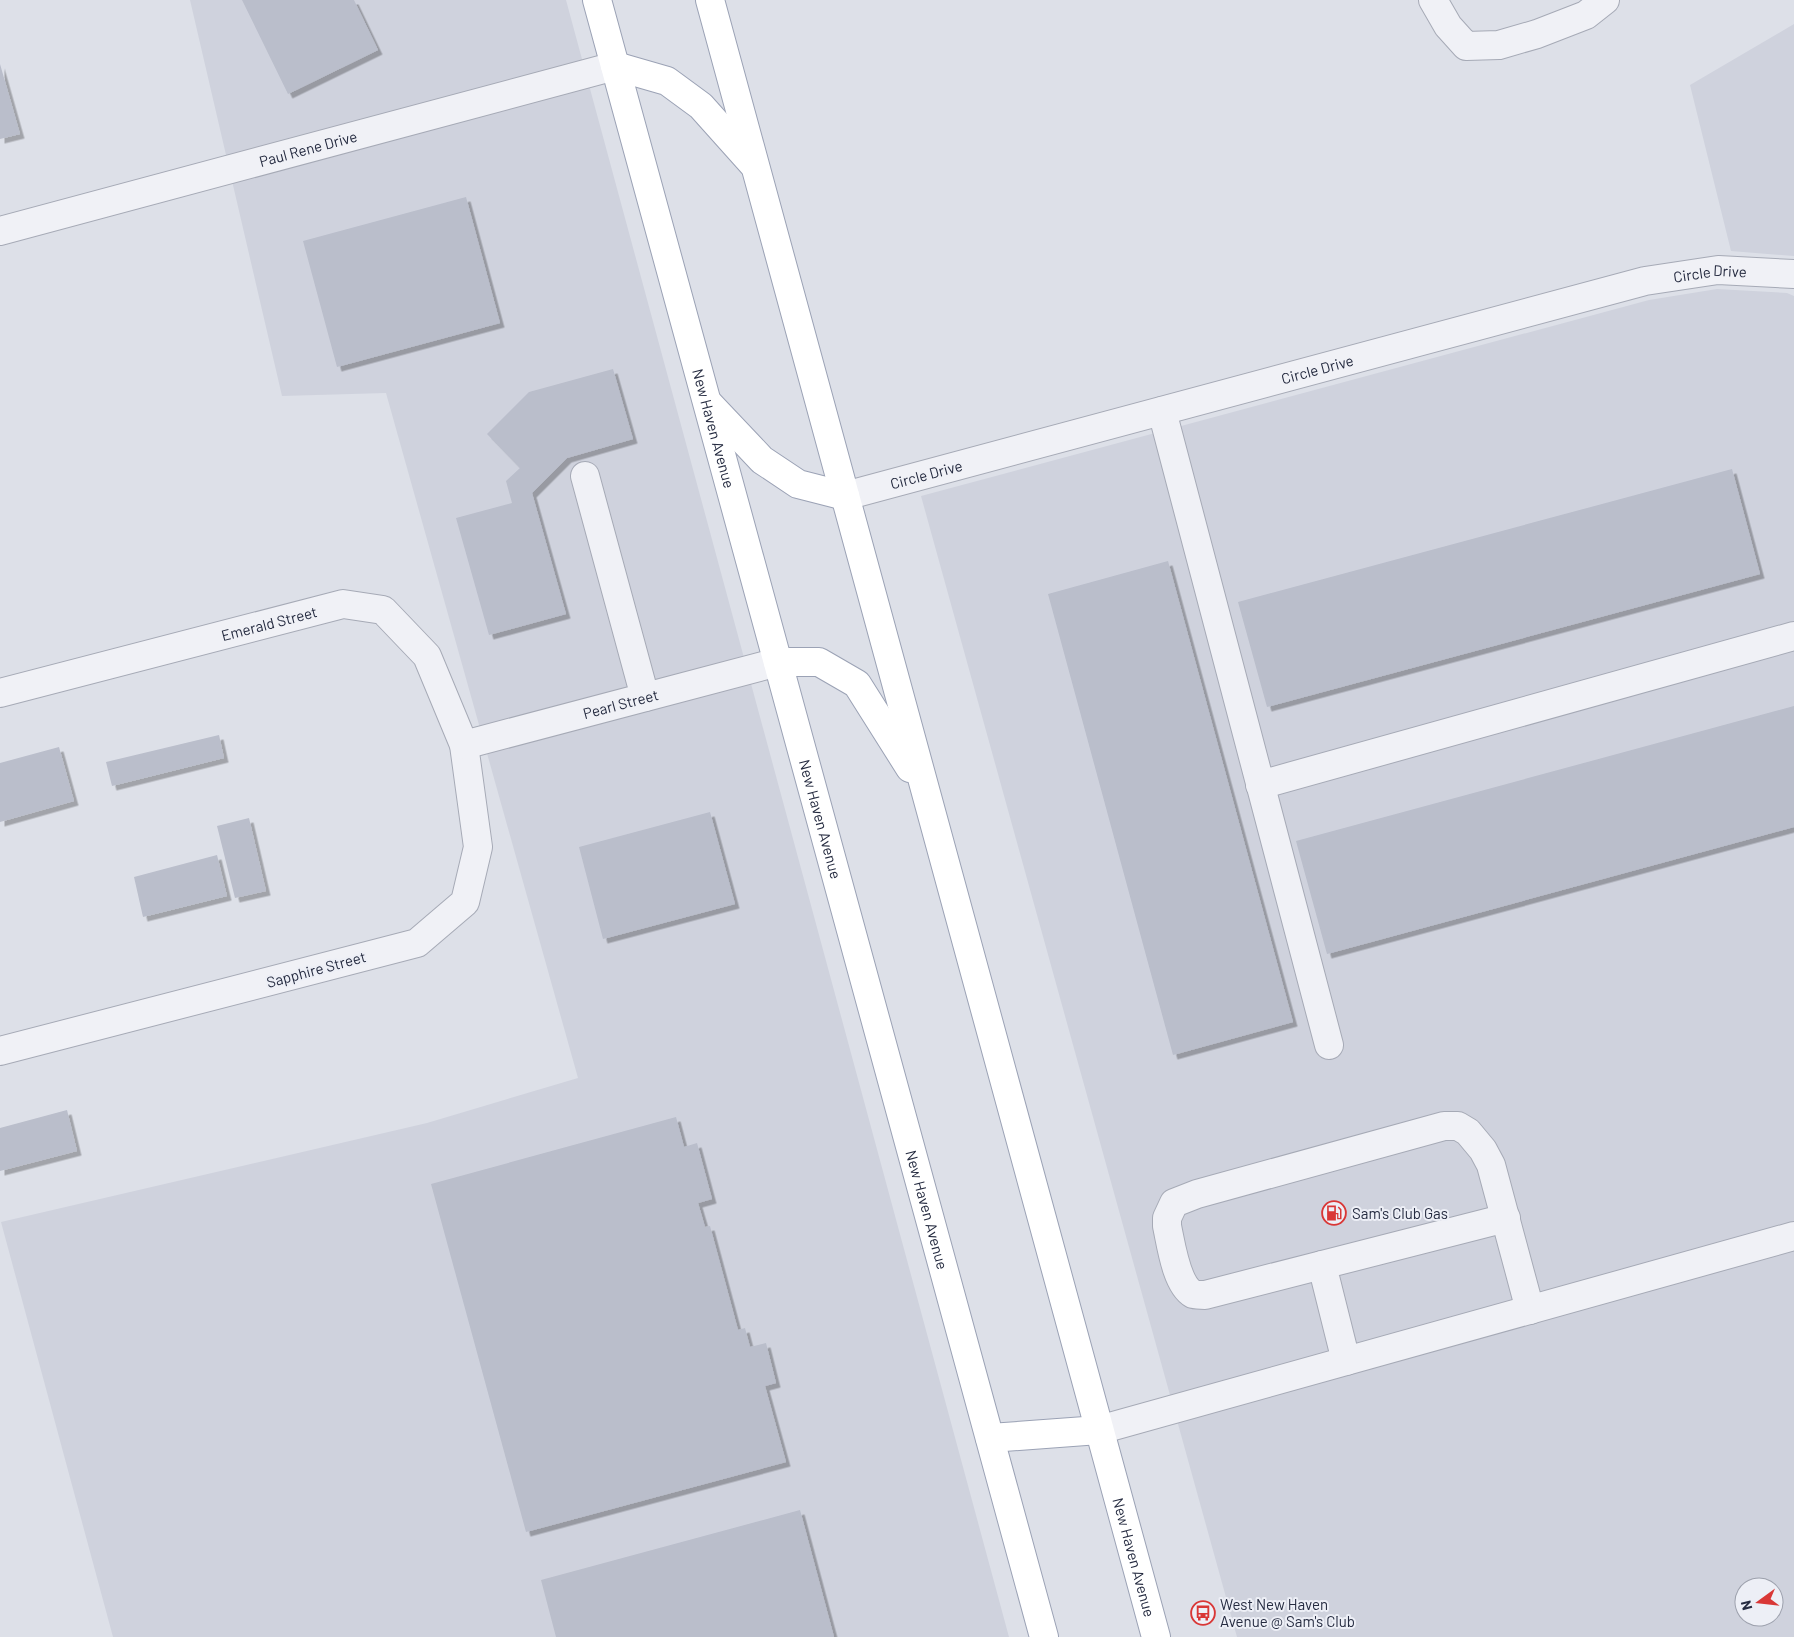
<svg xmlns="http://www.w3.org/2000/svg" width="1794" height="1637" font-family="Barlow,sans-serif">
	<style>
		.built { fill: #cfd2dd; fill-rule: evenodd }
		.building { fill: #babecb; filter: url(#shadow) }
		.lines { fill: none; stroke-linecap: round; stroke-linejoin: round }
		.minor-casing { stroke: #a6aab6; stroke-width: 30 }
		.major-casing { stroke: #9ba2b5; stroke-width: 30 }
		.minor { stroke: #f0f1f6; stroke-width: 28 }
		.major { stroke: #fff; stroke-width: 28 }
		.labels { text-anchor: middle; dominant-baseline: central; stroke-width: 4; stroke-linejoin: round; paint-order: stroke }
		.street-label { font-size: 15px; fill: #252b40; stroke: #edeff6 }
		.poi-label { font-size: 15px; fill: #252b40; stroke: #edeff6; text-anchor: start }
	</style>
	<defs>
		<filter id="shadow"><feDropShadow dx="4.5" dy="4.5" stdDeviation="0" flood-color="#0004"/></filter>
	</defs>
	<rect width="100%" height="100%" fill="#dde0e8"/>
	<!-- built -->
	<path class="built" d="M190,0H566L1009,1637H113L1,1222L427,1123L578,1078L386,393L282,396Z
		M1794,24V256L1731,251L1690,85Z
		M1717,289L1787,293L1794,296V1637H1237L921,496L1649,300ZM1744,1587H1774V1617H1744Z"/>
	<!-- building -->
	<path class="building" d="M242,0H354L378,50L288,94Z
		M0,64L20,134L0,139Z
		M466,197L500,323L337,367L303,241Z
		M613,369L633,439L567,458L532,493L566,614L489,635L456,518L512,503L506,481L520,468L487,434L529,392Z
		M1732,469L1760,574L1267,707L1238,602Z
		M1168,561L1293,1022L1173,1055L1048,594Z
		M1794,706V827L1327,954L1296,841Z
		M219,735L224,758L112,786L106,762Z
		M59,747L74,801L0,822V763Z
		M710,812L735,904L603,939L579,847Z
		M249,818L266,891L235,898L217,826Z
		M217,855L227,896L143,917L134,877Z
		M67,1110L77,1151L0,1171V1128Z
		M676,1117L684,1147L697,1143L712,1199L698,1203L705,1227L710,1226L738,1330L745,1328L750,1347L766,1343L776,1383L765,1386L786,1462L526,1532L431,1184Z
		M800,1510L834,1637H556L541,1580Z"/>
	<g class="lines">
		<!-- minor casing -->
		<g class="minor-casing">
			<g id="minor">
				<path d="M1433,0L1448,26L1466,46L1499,45L1537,34L1586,15L1605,0"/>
				<path id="s1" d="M0,231L615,66"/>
				<path d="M1162,411L1329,1045"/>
				<path d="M585,476L645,697"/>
				<path id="s2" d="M845,496L1645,281L1718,270L1794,274"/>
				<path id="s3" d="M0,693L343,604L383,610L427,656L464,745L478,847L465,902L417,943L0,1051"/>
				<path id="s4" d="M464,745L778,662"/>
				<path d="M1260,785L1794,636"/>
				<path d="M1322,1265L1205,1295C1201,1295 1197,1295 1193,1294C1176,1284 1171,1244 1167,1226V1218L1174,1203L1197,1194L1444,1126H1458L1468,1132L1483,1150L1491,1165L1530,1310"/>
				<path d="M1346,1361L1322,1265L1506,1218"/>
				<path d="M1099,1430L1794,1236"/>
			</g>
		</g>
		<!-- major casing -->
		<g class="major-casing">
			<g id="major">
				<path id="s5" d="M597,0L1044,1637"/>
				<path id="s6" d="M710,0L1156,1637"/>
				<path d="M615,66L667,81L701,106L752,163"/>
				<path d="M710,405L762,460L798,484L845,496"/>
				<path d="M778,662H819L857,684L910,768"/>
				<path d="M990,1438L1099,1430"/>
			</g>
		</g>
		<!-- minor -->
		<use href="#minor" class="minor"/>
		<!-- major -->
		<use href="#major" class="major"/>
	</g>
	<!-- icons -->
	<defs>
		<g id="fuel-ring" transform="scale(1.25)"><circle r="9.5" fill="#edeff6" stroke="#d93736" stroke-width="1.5"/><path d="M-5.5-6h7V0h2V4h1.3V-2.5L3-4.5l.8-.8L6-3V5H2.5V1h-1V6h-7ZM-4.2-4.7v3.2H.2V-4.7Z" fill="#d93736"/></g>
		<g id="bus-ring" transform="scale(1.25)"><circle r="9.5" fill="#edeff6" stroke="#d93736" stroke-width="1.5"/><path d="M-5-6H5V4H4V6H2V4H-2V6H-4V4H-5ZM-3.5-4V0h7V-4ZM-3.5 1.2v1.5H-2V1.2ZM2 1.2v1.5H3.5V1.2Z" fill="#d93736"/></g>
	</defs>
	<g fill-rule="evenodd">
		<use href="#fuel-ring" x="1334" y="1213"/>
		<use href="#bus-ring" x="1203" y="1613"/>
	</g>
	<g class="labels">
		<!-- street labels -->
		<g class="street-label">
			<text stroke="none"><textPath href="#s1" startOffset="319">Paul Rene Drive</textPath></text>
			<text stroke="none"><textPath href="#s2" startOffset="894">Circle Drive</textPath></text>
			<text stroke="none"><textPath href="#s2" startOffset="489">Circle Drive</textPath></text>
			<text stroke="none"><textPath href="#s5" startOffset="444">New Haven Avenue</textPath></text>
			<text stroke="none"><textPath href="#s2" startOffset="84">Circle Drive</textPath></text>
			<text stroke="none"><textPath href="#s3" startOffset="278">Emerald Street</textPath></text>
			<text stroke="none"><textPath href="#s4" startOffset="162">Pearl Street</textPath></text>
			<text stroke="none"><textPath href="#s5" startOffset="849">New Haven Avenue</textPath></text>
			<text transform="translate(316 969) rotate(-15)">Sapphire Street</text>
			<text stroke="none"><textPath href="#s5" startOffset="1254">New Haven Avenue</textPath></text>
			<text stroke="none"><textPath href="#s6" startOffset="1614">New Haven Avenue</textPath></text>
		</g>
		<!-- poi labels -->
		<g class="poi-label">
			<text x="1352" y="1213">Sam's Club Gas</text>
			<text x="1220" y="1604">West New Haven<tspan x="1220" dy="17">Avenue @ Sam's Club</tspan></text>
		</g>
	</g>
	<!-- north arrow -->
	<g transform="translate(1759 1602) rotate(255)"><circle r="24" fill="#edeff6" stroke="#9da1ad"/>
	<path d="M0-4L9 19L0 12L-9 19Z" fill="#d93736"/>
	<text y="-8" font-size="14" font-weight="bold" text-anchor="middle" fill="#252b40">N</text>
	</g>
</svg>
